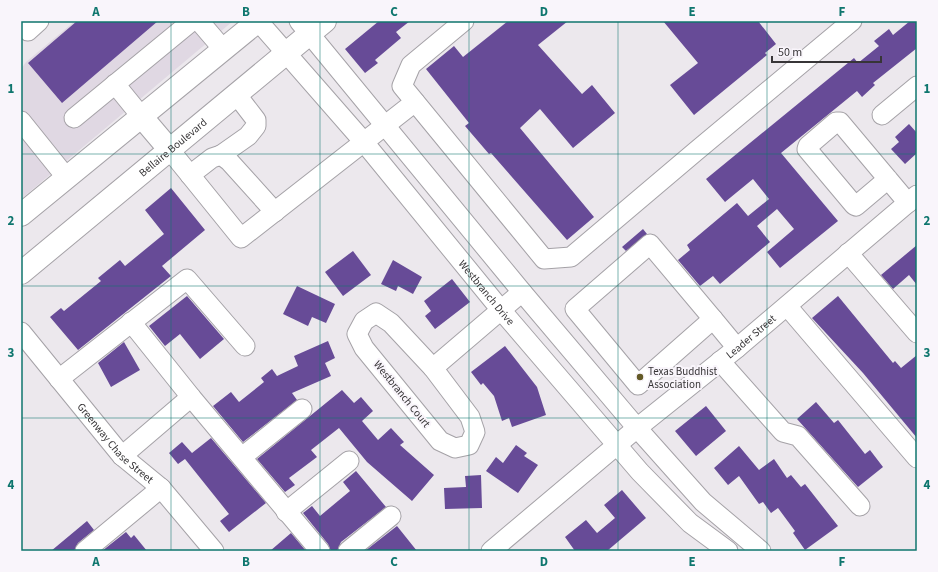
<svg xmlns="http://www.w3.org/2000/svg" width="938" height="572" font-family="'Source Sans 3',sans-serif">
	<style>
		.built { fill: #e0d8e3 }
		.building { fill: #674b97 }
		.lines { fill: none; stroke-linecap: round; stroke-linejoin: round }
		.minor-casing { stroke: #a5a2a7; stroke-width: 21 }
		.major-casing { stroke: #a5a2a7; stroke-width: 24 }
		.minor { stroke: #fff; stroke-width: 19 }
		.major { stroke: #fff; stroke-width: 22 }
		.grid { fill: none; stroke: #0f766e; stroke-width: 1; stroke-opacity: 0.55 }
		.poi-dot { fill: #635926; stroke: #f9f5fb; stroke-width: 1.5 }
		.labels { text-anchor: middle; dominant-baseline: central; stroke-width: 4; stroke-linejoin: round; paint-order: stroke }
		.street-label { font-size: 11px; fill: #373537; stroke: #f9f5fb }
		.poi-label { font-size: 11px; fill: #373537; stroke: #f9f5fb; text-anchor: start }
		.neatline { fill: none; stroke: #0f766e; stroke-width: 1.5 }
		.grid-label { font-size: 13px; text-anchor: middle; font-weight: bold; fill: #0f766e }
	</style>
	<rect width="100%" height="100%" fill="#ece8ed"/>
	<!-- built -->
	<path class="built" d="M75,21H233L21,199V69L26,62Z"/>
	<!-- building -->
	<path class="building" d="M77,21H158L62,103L28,63Z
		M379,21H410L396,32L401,38L375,60L378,63L365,73L345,49Z
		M508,21H568L538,45L582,94L592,85L615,113L573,148L540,109L520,128L594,217L567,240L491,153L489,154L465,126L469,123L426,69L454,46L463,57Z
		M663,21H758L776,44L765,53L767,55L694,115L670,85L698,63Z
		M910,21H917V48L873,83L875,85L862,97L857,91L781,153L838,221L780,268L767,252L794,229L777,209L757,226L770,242L720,284L713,276L700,286L678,260L690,250L687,245L737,203L748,216L769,199L753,179L725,202L706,179L854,58L858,63L879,46L874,41L889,29L893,35Z
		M909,124L917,133V153L905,164L891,149L899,142L895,137Z
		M171,188L205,230L162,266L171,276L78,350L50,317L61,308L64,311L101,281L98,278L120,260L125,266L164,234L145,210Z
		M643,229L647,234L626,251L622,247Z
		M917,245V285L909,275L893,289L881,275Z
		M353,251L371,275L343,296L325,272Z
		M393,260L422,277L413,294L398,286L396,291L381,284Z
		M452,279L470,302L435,329L425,316L431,311L424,301Z
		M297,286L335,304L326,323L312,317L308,326L283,314Z
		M187,296L224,339L200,359L180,334L165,346L149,326Z
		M838,296L893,363L895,361L901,368L917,355V438L863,373L812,318Z
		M328,341L335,358L325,363L331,376L292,393L297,400L243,442L213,406L231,392L239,402L264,382L261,378L272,369L277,376L298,366L294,356Z
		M124,342L140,370L111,387L98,363Z
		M505,346L537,387L546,415L512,427L509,418L502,421L494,396L483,383L481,385L471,372Z
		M342,390L354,403L361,397L373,411L362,421L378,440L391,428L404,442L400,445L434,475L412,501L367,462L339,428L311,450L317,457L289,478L295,485L285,492L257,459Z
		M816,402L834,423L838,420L865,454L870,450L883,467L858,487L797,419Z
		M706,406L726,431L696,456L675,431Z
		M211,438L266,503L229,532L220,521L229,514L185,459L178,464L169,453L182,442L192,453Z
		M516,445L527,453L524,456L538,465L518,493L486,471L496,457L503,463Z
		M739,446L759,470L774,459L787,478L791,475L801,487L805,484L838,526L805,550L793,533L795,531L778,508L771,513L763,502L759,504L739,476L728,485L714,468Z
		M356,471L386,507L341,542L337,551H331L328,544L303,513L312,506L320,516L350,491L343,482Z
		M481,475L482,508L445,509L444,488L466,487L465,476Z
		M622,490L646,518L607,551H575L565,537L586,520L597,533L615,518L604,505Z
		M87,521L94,530L78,543L74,551H51Z
		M397,526L417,551H365Z
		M126,532L131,538L134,535L147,551H102Z
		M291,533L306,551H270Z"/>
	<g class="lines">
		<!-- minor casing -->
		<g class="minor-casing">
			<g id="minor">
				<path d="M199,21L223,49"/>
				<path id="s1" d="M258,21L363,141L501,310L640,472L690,523L728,551"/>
				<path d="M299,21L522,292L637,428L703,502L761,551"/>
				<path d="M464,21L411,65L402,86L544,259L571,257L695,152L852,21"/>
				<path d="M21,23L28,31L39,21"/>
				<path d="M115,84L141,116"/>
				<path d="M882,115L917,86"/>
				<path d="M74,118L192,21"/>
				<path d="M21,121L66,177"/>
				<path d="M169,149L241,238L415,102"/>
				<path d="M221,155L248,136L256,126V120L236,94"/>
				<path d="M190,175L212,158L221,155L229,161L275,212"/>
				<path d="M888,179L856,206L854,205L807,149L808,146L836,122H840L908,203"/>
				<path d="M650,244L713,319L638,385L575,309Z"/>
				<path d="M848,253L917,333"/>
				<path d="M787,306L917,458"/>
				<path d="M376,313L391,323L433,368L470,417L475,432L469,445L455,448L440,441L364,348L357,334L364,321Z"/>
				<path d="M713,319L737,348"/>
				<path d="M131,322L191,397L320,551"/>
				<path id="s2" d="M21,332L122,456L161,488L214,551"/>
				<path d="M720,361L783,432L798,436L860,506"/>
				<path d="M433,368L522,292"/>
				<path d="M59,379L187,279L245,346"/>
				<path d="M122,456L191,397"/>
				<path d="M242,457L302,409"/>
				<path d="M286,512L349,461"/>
				<path d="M85,551L161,488"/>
				<path d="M348,551L391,516"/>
				<path id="s3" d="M491,551L637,428L737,348L917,195"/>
			</g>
		</g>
		<!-- major casing -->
		<g class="major-casing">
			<g id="major">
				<path d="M141,116L169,149"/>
				<path d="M21,215L258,21"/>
				<path id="s4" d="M21,273L325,21"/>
			</g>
		</g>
		<!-- minor -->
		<use href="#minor" class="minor"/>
		<!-- major -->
		<use href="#major" class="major"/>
	</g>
	<!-- grid -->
	<path class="grid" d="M171,21V551M320,21V551M469,21V551M618,21V551M767,21V551M21,154H917M21,286H917M21,418H917"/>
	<!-- markers -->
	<circle class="poi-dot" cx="640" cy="377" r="4"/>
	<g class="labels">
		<!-- street labels -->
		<g class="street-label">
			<text stroke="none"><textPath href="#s4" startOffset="197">Bellaire Boulevard</textPath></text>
			<text stroke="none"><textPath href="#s1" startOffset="355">Westbranch Drive</textPath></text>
			<text stroke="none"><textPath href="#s3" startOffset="337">Leader Street</textPath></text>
			<text transform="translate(402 394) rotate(51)">Westbranch Court</text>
			<text stroke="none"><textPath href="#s2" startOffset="146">Greenway Chase Street</textPath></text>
		</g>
		<!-- poi labels -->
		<g class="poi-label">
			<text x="648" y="371">Texas Buddhist<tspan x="648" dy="13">Association</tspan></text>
		</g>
	</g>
	<!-- border -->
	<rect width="938" height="572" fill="none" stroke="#f9f5fb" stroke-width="44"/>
	<!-- scale -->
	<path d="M772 56v6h109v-6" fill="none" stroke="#373537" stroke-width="2"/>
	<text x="778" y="56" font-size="12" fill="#373537" stroke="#f9f5fb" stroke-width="3" paint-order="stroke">50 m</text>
	<rect x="22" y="22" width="894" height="528" class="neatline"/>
	<g class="grid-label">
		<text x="96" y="16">A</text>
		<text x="246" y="16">B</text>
		<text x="394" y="16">C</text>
		<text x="544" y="16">D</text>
		<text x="692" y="16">E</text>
		<text x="842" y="16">F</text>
		<text x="11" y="93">1</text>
		<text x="927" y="93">1</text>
		<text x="11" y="225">2</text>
		<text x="927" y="225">2</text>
		<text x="11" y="357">3</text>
		<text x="927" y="357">3</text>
		<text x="11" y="489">4</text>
		<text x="927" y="489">4</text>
		<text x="96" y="566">A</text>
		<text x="246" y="566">B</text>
		<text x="394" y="566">C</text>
		<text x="544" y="566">D</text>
		<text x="692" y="566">E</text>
		<text x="842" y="566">F</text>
	</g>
</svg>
